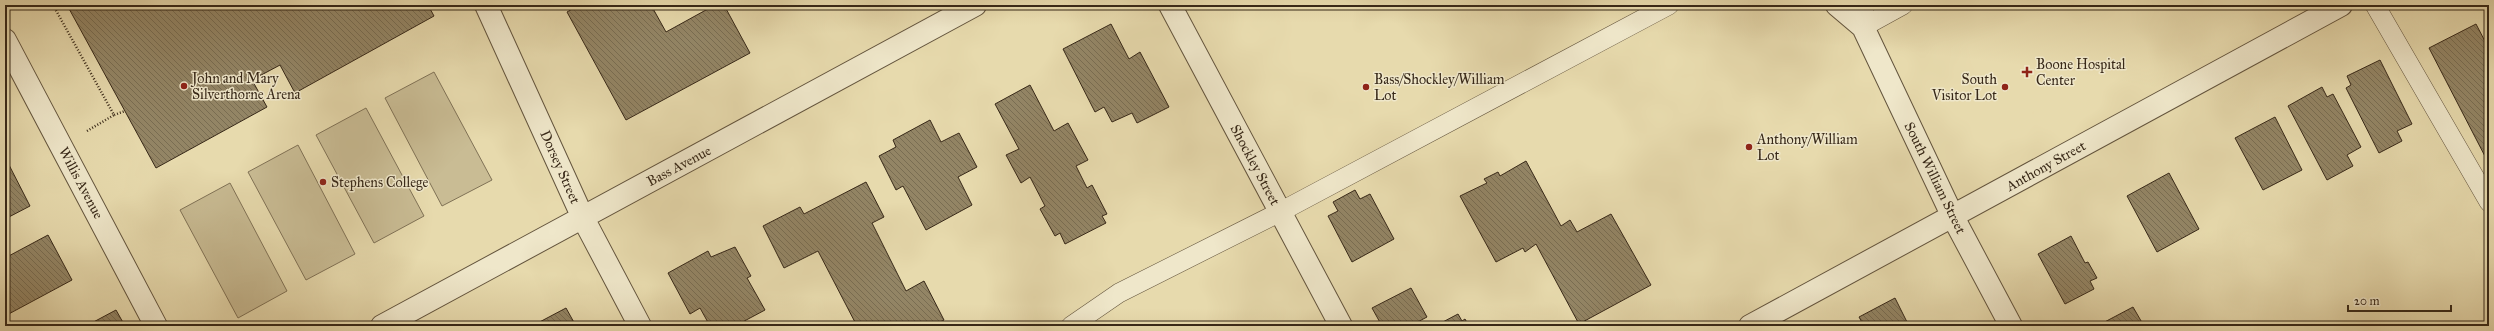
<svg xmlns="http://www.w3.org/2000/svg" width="2494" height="331" font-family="'IM FELL Great Primer',serif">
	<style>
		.green { fill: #c9bc94; stroke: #807256 }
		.building { fill: url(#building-back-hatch); stroke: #372818 }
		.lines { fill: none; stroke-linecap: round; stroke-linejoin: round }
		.service-casing { stroke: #63543d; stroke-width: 20 }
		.minor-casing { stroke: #63543d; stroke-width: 24 }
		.path { stroke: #372818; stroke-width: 2.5; stroke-dasharray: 1 2; stroke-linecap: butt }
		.service { stroke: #efe7ca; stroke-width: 19 }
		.minor { stroke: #efe7ca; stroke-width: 22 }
		.poi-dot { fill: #8f2418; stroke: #efe7ca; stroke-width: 1.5 }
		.labels { text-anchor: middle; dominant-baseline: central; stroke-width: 3; stroke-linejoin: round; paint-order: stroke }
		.poi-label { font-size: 14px; fill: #372818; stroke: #efe7ca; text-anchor: start }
		.street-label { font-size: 14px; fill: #372818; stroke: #efe7ca }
	</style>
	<defs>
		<pattern id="building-back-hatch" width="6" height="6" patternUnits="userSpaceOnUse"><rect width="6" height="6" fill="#938565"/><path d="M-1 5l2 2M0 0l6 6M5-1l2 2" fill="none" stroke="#796d52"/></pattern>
	</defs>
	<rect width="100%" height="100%" fill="#e7daad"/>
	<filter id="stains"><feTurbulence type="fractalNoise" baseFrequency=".005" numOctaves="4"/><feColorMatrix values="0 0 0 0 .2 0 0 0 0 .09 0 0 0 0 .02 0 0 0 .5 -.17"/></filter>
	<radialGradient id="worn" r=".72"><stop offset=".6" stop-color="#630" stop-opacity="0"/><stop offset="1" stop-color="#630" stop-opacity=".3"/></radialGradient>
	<!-- green -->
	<path class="green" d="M434,72L492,180L442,206L385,98Z
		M366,108L424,216L374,243L316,135Z
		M298,145L355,254L306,280L248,172Z
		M230,183L287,291L238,318L180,210Z"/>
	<!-- building -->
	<path class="building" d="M67,5H428L434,16L295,93L280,65L252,80L267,107L156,168Z
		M579,5H651L666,32L715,5H724L750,53L626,120L567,12Z
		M1111,24L1129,59L1140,52L1169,107L1137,123L1132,113L1112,122L1104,107L1095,112L1063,49Z
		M2476,24L2489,49V164L2429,48Z
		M2380,60L2412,124L2397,131L2402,141L2379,153L2346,88L2351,85L2347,76Z
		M1030,85L1054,131L1068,123L1088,160L1076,166L1087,188L1092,185L1107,214L1102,216L1106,223L1065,244L1060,233L1055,236L1040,209L1045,206L1030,177L1021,183L1006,155L1019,149L995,104Z
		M2322,87L2327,97L2333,94L2361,147L2347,155L2353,166L2327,180L2288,106Z
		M2275,117L2302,170L2263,190L2235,138Z
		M930,120L941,142L959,133L977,167L958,177L972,205L926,230L903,186L896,190L879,156L896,147L893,140Z
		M7,161L30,206L5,219V162Z
		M1526,161L1561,226L1570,220L1577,232L1611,214L1651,285L1579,324L1536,244L1525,252L1523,248L1496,262L1460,196L1487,183L1484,179L1498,172L1500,176Z
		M2169,173L2199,229L2157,252L2127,196Z
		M866,182L884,217L872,223L906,291L924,281L944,320L932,326H857L818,251L784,268L763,226L800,207L804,214Z
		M1355,190L1360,199L1370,194L1394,239L1352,262L1328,216L1338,211L1333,202Z
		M48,235L72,280L5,316V258Z
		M2071,236L2085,263L2088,262L2097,278L2090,281L2094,289L2065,304L2038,254Z
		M735,247L751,276L747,278L765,310L735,326H710L700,308L690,314L668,273L708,251L711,257Z
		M1411,288L1427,317L1410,326H1382L1372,308Z
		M1895,298L1909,326H1864L1859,317Z
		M2133,307L2144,326H2097Z
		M566,308L576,326H532Z
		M116,310L125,326H86Z
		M1458,314L1462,321L1465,319L1469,326H1440L1439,324Z"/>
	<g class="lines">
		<!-- service casing -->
		<g class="service-casing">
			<path id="service" d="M2375,5L2489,202
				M1863,27L1903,5
				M1071,326L1119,293L1280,212L1669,5"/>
		</g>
		<!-- minor casing -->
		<g class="minor-casing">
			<path id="minor" d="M486,5L583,218L640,326
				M1170,5L1341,326
				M1837,5L1863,27
				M1862,5L1863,27L1953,217L2011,326
				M5,40L156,326
				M382,326L975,5
				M1750,326L2341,5"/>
		</g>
		<!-- path -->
		<path class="path" d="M53,5L114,115L125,111
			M87,131L114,115"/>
		<!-- service -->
		<use href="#service" class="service"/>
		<!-- minor -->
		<use href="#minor" class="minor"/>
	</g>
	<!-- markers -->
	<g class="poi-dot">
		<path d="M2025 66h4v4h4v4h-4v4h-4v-4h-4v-4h4z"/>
		<circle cx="184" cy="86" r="4"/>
		<circle cx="1366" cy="87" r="4"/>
		<circle cx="2005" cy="87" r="4"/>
		<circle cx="1749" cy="147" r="4"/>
		<circle cx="323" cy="182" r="4"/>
	</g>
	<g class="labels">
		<!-- poi labels -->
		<g class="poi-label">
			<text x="2036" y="64">Boone Hospital<tspan x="2036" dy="16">Center</tspan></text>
			<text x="192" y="78">John and Mary<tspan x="192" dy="16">Silverthorne Arena</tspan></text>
			<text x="1374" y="79">Bass/Shockley/William<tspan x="1374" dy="16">Lot</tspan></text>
			<text x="1997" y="79" text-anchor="end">South<tspan x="1997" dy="16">Visitor Lot</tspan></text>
			<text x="1757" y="139">Anthony/William<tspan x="1757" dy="16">Lot</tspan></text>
			<text x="331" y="182">Stephens College</text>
		</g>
		<!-- street labels -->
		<g class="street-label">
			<text transform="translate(1255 165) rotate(62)">Shockley Street</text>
			<text transform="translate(679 166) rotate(-28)">Bass Avenue</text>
			<text transform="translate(2046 166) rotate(-29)">Anthony Street</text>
			<text transform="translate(560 167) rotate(66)">Dorsey Street</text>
			<text transform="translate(1935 178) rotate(64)">South William Street</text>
			<text transform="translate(81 183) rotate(62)">Willis Avenue</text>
		</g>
	</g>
	<!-- margin -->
	<rect width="2494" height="331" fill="none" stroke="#e7daad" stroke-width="20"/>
	<rect x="6" y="6" width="2482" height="319" fill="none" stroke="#372818" stroke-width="2"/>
	<rect x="10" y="10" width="2474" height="311" fill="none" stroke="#372818"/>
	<!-- scale -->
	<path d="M2348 305v6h103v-6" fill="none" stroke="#372818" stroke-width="2"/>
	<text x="2354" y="305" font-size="12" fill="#372818" stroke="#efe7ca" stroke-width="3" paint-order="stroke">20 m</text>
	<rect width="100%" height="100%" filter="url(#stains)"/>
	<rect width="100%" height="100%" fill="url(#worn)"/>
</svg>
